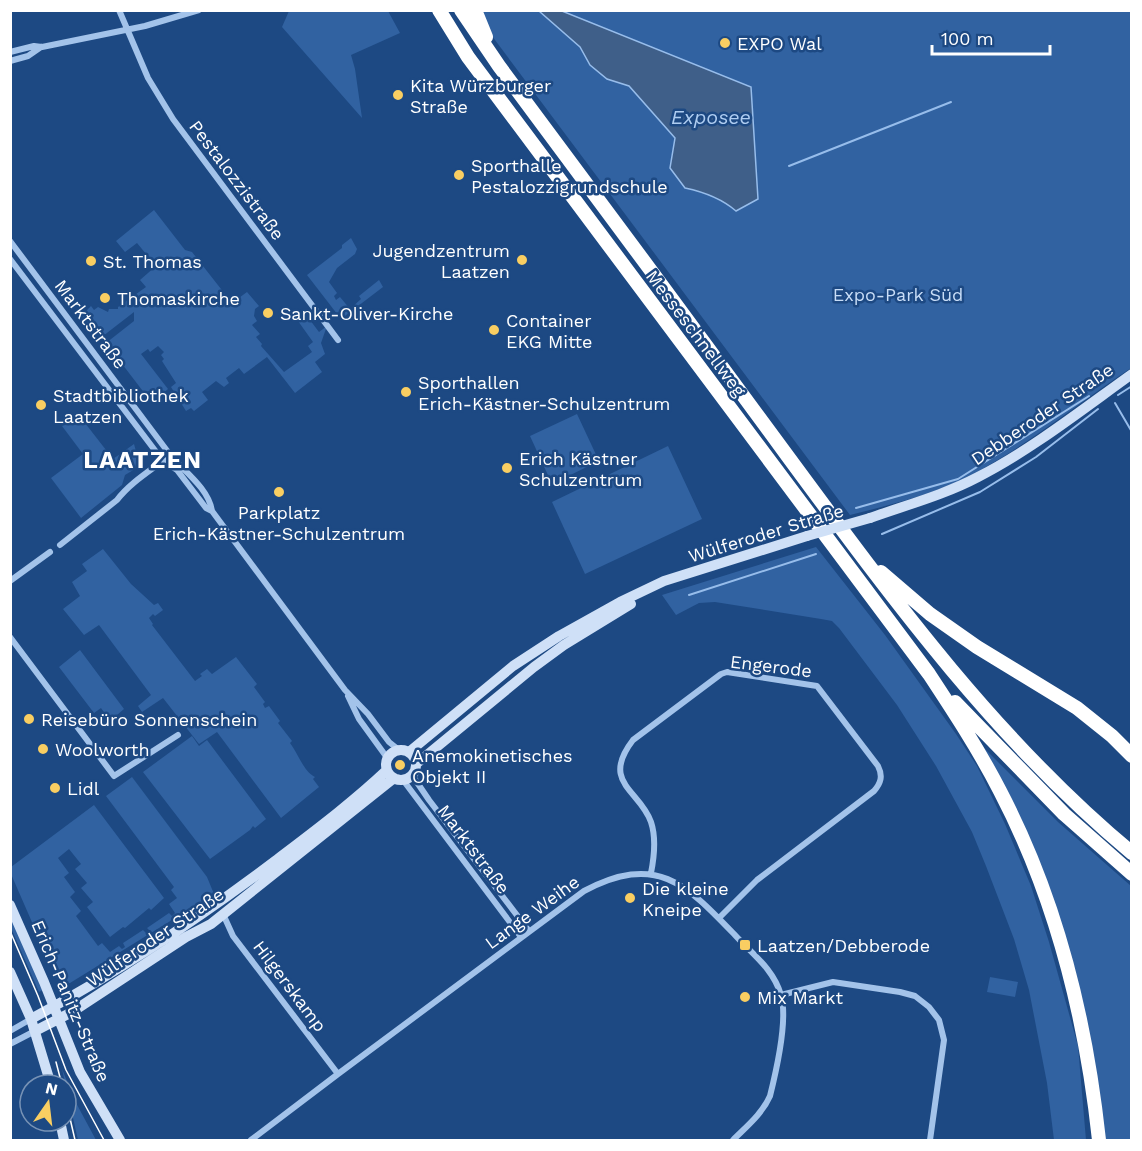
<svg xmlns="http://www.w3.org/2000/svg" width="1142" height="1151" font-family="'Work Sans',sans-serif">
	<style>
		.green { fill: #3162a1 }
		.water { fill: #3f5f89; stroke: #97bdeb; stroke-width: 1.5 }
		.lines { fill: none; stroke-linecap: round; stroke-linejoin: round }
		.stream { stroke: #97bdeb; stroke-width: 2 }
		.street { stroke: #a3c3ea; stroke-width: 6 }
		.secondary { stroke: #cfe0f7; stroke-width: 10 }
		.highway { stroke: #fff; stroke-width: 14 }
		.tram { stroke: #fff; stroke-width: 1.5 }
		.secondary-bridge { stroke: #cfe0f7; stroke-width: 10 }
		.poi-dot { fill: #f9ce62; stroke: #1d4983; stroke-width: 2 }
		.labels { text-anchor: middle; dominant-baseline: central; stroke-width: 5; stroke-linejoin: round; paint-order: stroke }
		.poi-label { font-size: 18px; fill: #fff; stroke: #1d4983; text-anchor: start }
		.street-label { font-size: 18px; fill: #fff; stroke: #1d4983 }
		.park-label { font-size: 18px; fill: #c8ddf7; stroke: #1d4983 }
		.water-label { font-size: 20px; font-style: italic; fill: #afcdf1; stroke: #1d4983 }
		.district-label { font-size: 24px; font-weight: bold; letter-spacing: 1.5px; fill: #fff; stroke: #1d4983 }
	</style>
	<rect width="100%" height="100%" fill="#1d4983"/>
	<!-- green -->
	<path class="green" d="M289,11H388L400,33L351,55L355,69L362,118L282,27Z
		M478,11H539L580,47L590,65L607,79L629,86L675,138L670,167L685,188L703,192L727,203L591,23L562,11H1131V368C1077,404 1026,447 967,477C931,495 890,505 850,515L483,24Z
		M154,210L185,250L192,252L232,303L247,292L259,306L255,309L254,316L257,321L252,325L260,334L256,337L262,344L261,346L284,372L312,352L308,346L313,342L298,321L315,310L318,313L310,320L319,332L327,326L321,343L325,354L315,362L322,372L295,393L267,357L244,374L239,368L226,378L229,383L224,387L216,381L202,392L208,400L194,411L191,408L186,411L171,387L176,383L162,361L164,359L161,355L164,352L158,346L150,352L148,349L141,354L168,389L152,403L106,343L134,321V312L103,336L96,335L81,316L91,306L94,310L98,307L108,312L109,309H118V307L146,287L140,280L156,266L137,243L125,252L116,241Z
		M351,238L357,249L355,254L337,268L329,282L337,293L334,296L336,300L340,297L350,309L361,299L359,296L379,280L383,287L341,319L307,275L342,248V245Z
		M78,414L113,459L134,444L137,455L135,469L125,475L122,485L81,518L51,478L83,454L62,426Z
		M577,414L599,461L552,484L530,436Z
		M668,446L702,519L585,574L552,502Z
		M816,547L885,635L956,734L977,766L1005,824L1031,886L1049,942L1078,1046L1086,1140H1054L1047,1083L1029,990L1014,939L986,866L972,832L936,766L897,705L839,628L832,621L821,619L715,602L699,603L676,615L662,595Z
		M103,549L131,584L154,605L158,603L163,610L155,616L153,614L149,618L153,624L152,625L195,681L202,676L200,674L207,669L212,674L236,657L257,684L254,687L265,702L263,704L265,708L269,706L280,721L278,723L292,741L290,743C298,753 303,771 315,777L313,779L319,787L281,818L217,732L199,744L163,698L142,712L138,706L151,695L99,625L84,635L63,609L80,596L72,582L87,571L82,564Z
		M80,650L124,709L110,721L101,708L94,713L59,667Z
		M192,736L199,746L207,740L266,819L255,828L253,826L250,830L210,859L143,772Z
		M982,746L1058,822L1131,886V1140H1104L1075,968Z
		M132,777L207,877L214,894L70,983L65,984L55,975L11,874V867L94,805L164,898L151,910L149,908L125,928L123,927L110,937L87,907L93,902L81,888L87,883L75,869L81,864L69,849L58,858L69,873L64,877L75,892L70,897L81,911L76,916L98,946L102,943L110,952L119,946L122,949L125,947L123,943L143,930L147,934L150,931L147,928L169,913L172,916L175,913L169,904L177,898L171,890L174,887L106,796Z
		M11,916L43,990L39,992L11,928Z
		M990,977L1018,982L1015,997L987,992Z
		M62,1069L75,1101L96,1140H78Z"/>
	<!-- water -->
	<path class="water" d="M539,11H562L751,87L758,199L736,211C721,198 704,192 685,188L670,168L675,138L629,86L607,79L590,65L580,47Z"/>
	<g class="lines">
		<!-- stream -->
		<path class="stream" d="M789,166L951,102
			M1118,395L1132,386
			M1115,403L1132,432
			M856,508L958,479L1089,396
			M882,534L980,492L1036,457L1098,409
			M689,595L816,554"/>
		<!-- street -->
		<path class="street" d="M119,10L148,78L173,119L338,340
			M10,52L34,46L42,47L145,26L199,10
			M10,61L28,56L41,47
			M10,241L171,456C184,471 209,489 212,511L345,690L368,714L389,742L399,750
			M10,259L163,461L177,470L206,508L212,511
			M60,545L117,500C129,484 148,472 164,460
			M10,581L50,552
			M10,637L114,776L178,735
			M348,696L359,719L388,759
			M412,775L429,800L529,931
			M403,780L521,937
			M651,873C654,858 656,837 651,822C640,790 600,783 633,740L721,674L727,672L817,686L878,766C883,776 881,783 874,791L757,880L719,918
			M223,914L233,936L338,1074
			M781,995L833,982L900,992L915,996L929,1007L939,1020L944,1040L930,1140
			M10,1031L31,1019
			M10,1044L35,1031
			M251,1140L338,1074L584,891C656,853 685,883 734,934C752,954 773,968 781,995C788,1019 776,1072 770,1096C762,1114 747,1126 733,1140"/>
		<!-- secondary -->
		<path class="secondary" d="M870,518C906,505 944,495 978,477C1031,450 1083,409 1132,374
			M386 765a15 15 0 1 1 30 0a15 15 0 1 1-30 0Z
			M409,752L513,666L559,636L620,602L664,581L807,536
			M416,764L534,667L564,645L631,604
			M10,905L44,982L80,1072L120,1140
			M10,972L31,1019L51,1085
			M31,1019C116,973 197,920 275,861C313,832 352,803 387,770
			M35,1031L72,1012L186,937L211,924L394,778
			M60,1121L64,1140"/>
		<!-- highway -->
		<path class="highway" d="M439,10L468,57L929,674C954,712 979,750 1000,791C1057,900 1086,1019 1099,1140
			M461,10L499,66C596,196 693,327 789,458C893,599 996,740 1132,853
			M475,10L486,37
			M881,572L930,614L977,647L1077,708L1112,736L1132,756
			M955,702L1064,814L1132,874"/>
		<!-- tram -->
		<path class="tram" d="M10,931L38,996L66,1070L104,1140
			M56,1062L62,1085
			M66,1101L75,1140"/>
		<!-- secondary-bridge -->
		<path class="secondary-bridge" d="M807,536L870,518"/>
	</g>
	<!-- markers -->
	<g class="poi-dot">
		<circle cx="725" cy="43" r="6"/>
		<circle cx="398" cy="95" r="6"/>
		<circle cx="459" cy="175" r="6"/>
		<circle cx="522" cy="260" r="6"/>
		<circle cx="91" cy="261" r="6"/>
		<circle cx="105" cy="298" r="6"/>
		<circle cx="268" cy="313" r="6"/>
		<circle cx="494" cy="330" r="6"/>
		<circle cx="406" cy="392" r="6"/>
		<circle cx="41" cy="405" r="6"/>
		<circle cx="507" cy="468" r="6"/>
		<circle cx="279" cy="492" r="6"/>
		<circle cx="29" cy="719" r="6"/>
		<circle cx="43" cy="749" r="6"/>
		<circle cx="400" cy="765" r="6"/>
		<circle cx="55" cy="788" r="6"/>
		<circle cx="630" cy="898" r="6"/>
		<rect x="739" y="939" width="12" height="12" rx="3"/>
		<circle cx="745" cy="997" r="6"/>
	</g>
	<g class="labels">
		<!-- poi labels -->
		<g class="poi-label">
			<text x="737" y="43">EXPO Wal</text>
			<text x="410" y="85">Kita Würzburger<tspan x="410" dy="21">Straße</tspan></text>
			<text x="471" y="165">Sporthalle<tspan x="471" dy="21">Pestalozzigrundschule</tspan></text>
			<text x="510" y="250" text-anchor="end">Jugendzentrum<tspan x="510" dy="21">Laatzen</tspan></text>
			<text x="103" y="261">St. Thomas</text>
			<text x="117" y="298">Thomaskirche</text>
			<text x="280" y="313">Sankt-Oliver-Kirche</text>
			<text x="506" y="320">Container<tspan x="506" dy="21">EKG Mitte</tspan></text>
			<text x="418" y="382">Sporthallen<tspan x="418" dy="21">Erich-Kästner-Schulzentrum</tspan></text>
			<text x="53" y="395">Stadtbibliothek<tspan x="53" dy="21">Laatzen</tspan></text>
			<text x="519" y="458">Erich Kästner<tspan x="519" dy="21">Schulzentrum</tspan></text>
			<text x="279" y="512" text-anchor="middle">Parkplatz<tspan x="279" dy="21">Erich-Kästner-Schulzentrum</tspan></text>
			<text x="41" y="719">Reisebüro Sonnenschein</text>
			<text x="55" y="749">Woolworth</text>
			<text x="412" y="755">Anemokinetisches<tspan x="412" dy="21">Objekt II</tspan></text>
			<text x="67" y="788">Lidl</text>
			<text x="642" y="888">Die kleine<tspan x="642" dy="21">Kneipe</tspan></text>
			<text x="757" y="945">Laatzen/Debberode</text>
			<text x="757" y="997">Mix Markt</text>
		</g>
		<!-- street labels -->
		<g class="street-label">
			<text transform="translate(237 180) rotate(53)">Pestalozzistraße</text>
			<text transform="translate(91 324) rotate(53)">Marktstraße</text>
			<text transform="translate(696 333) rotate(53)">Messeschnellweg</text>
			<text transform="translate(1042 414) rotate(-34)">Debberoder Straße</text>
			<text transform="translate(766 533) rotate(-17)">Wülferoder Straße</text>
			<text transform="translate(771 666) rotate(7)">Engerode</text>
			<text transform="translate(474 849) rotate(53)">Marktstraße</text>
			<text transform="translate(532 912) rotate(-36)">Lange Weihe</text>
			<text transform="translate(155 937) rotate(-34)">Wülferoder Straße</text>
			<text transform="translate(290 986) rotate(53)">Hilgerskamp</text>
			<text transform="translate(71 1001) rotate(67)">Erich-Panitz-Straße</text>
		</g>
		<!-- park labels -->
		<g class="park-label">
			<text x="898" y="294">Expo-Park Süd</text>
		</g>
		<!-- water labels -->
		<g class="water-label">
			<text x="711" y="117">Exposee</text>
		</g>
		<!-- district labels -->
		<g class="district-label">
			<text x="143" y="460">LAATZEN</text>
		</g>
	</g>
	<!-- border -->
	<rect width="1142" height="1151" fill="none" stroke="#ffffff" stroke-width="24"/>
	<!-- north arrow -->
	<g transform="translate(48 1103) rotate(14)"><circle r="28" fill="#1d4983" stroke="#7792b5" stroke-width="1.5"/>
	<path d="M0-4.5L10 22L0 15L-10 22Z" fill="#f9ce62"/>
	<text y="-9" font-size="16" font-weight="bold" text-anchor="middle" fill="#ffffff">N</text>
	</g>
	<!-- scale -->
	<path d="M932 45v9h118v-9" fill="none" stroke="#ffffff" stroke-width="3"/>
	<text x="941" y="45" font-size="18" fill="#ffffff" stroke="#1d4983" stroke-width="4.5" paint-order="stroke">100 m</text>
</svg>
